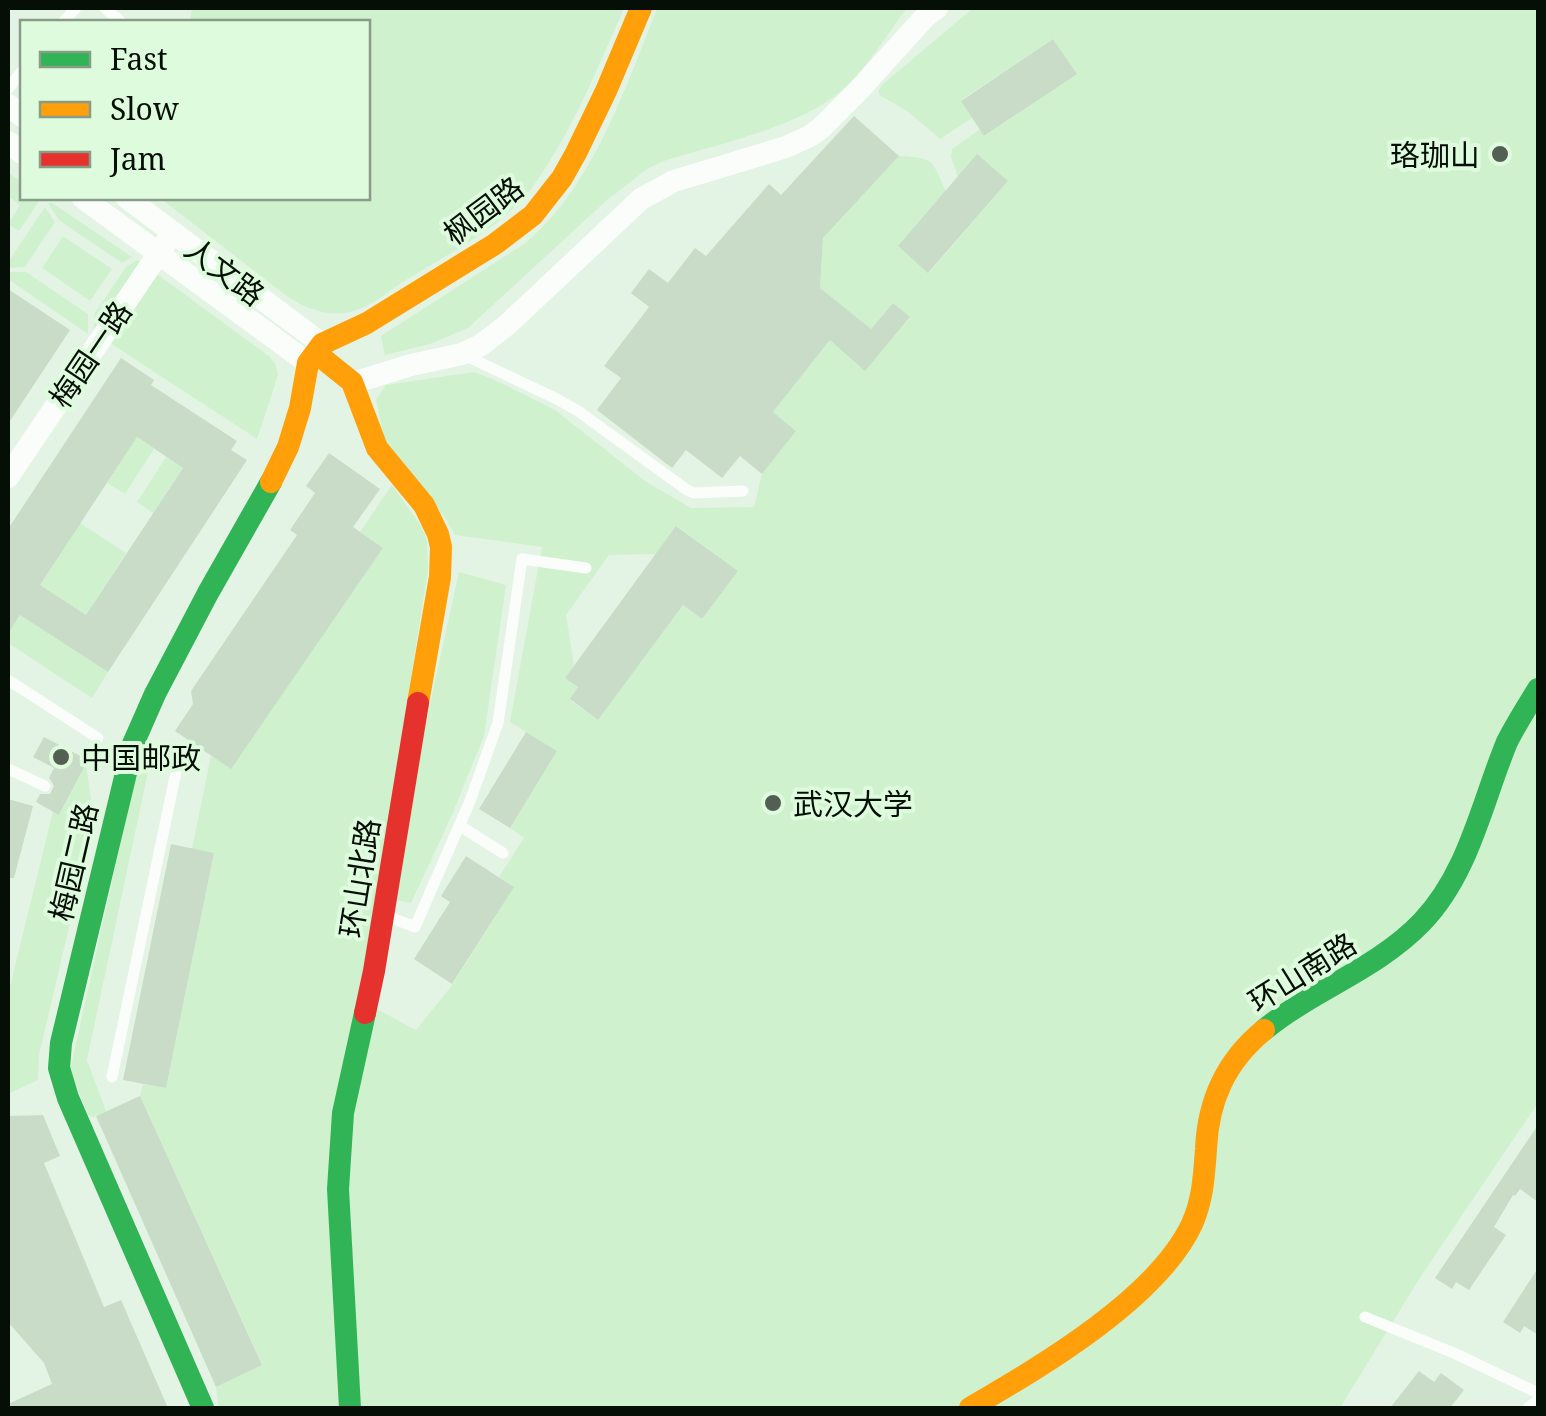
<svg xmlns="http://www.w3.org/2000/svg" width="1546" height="1416" font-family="'Noto Serif','Noto Sans SC',serif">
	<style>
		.green { fill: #cff1ce; fill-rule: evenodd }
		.building { fill: #c8dcc8; fill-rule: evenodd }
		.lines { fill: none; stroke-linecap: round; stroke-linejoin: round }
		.lane { stroke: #fbfdfb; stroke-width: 11 }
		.street { stroke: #fbfdfb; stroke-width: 22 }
		.fast { stroke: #30b455; stroke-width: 22 }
		.slow { stroke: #ff9f0a; stroke-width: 22 }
		.jam { stroke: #e5322d; stroke-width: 22 }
		.poi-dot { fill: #545f54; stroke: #defbdd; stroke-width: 4 }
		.labels { text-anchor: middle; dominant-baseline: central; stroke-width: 8; stroke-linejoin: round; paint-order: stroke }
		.poi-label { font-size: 30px; fill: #060f06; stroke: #defbdd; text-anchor: start }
		.street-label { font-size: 30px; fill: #060f06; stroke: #defbdd }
	</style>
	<rect width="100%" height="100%" fill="#e4f4e4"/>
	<!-- green -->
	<path class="green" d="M192,8H624C598,67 572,132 534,185C505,226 448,254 406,280C391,289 376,303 360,309C334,319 310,311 288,297L160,198H368V22H190Z
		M657,8H907C884,38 863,76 832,98C789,129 715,145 664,161L647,169L606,201L468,328L430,344L385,355L381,336L524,244C592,189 626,87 657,8Z
		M973,8H1538V1103L1421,1276L1340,1408H219L216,1387L262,1364L140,1096L143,1084L166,1088L214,854L192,849L211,756L231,768L383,548L360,532L392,485L421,526L427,540L428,570L360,1000L416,1030L453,984L514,887L499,877L524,838L510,828L557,751L510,722L542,547L455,535L444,516L385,443L376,399L386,385L474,372L495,380L555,410L645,481L691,508L754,507L762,474L796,431L773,412L851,314L820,288L823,238L899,156C935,158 931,159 946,191L898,246L929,273L1008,181L977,155L958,177L951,157L952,149L980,129L985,136L1076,74L1053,39L961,100L972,118L940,139L907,111L881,96L878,92L882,85ZM893,303L910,318L865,370L848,355ZM677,526L738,571L702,619L683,605L598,720L570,700L578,687L566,677L574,665L566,615L609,555L656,554Z
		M8,172L22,183V198H41L19,231L8,224L20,205L8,196Z
		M48,203H52L132,257L122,263L59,220Z
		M45,207L55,222L25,267L8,268V262Z
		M63,236L112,269L90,301L42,268Z
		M137,260L142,263L93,337L95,313L126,267Z
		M153,271L270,357L276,365L278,375L257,439L107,341Z
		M8,272H26L88,314V334L8,279Z
		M137,437L154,449L125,494L107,483Z
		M166,457L183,468L153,513L137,502Z
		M80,523L126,553L86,615L40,585Z
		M459,572L506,585L484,736L452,815L411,903L396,900L423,736Z
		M20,615L108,672L92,698L8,643V634Z
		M86,764L94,821L39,1055L38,1080L8,1094V995L53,811L60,814Z
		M141,767L147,769L148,772L87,1060L106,1111L93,1117L88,1115L70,1070L137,770Z"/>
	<!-- building -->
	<path class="building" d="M1053,39L1077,74L984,136L961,101Z
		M854,116L899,156L823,238L820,288L871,329L893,303L910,317L865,371L830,340L773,412L796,431L762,474L740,456L722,478L686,450L672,468L597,410L621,378L604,366L649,307L631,293L649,269L668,283L695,248L706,256L769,184L781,195Z
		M977,154L1008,181L928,273L898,246Z
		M8,289L70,330L8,424Z
		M121,358L154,380L151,385L237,441L231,450L247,460L108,672L20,615L8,634V529ZM137,437L183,468L86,615L40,585Z
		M329,453L380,489L353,527L383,548L231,769L175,731L193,704L191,691L297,535L290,530L315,493L306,486Z
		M676,526L738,571L702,619L683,605L598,720L570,699L578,687L565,678Z
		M526,732L557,751L510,828L479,809Z
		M44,737L88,760L59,815L36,802L40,794H50L54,786L49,778L54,768L33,757Z
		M8,799L33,806L14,878H8Z
		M171,844L214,853L166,1088L123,1080Z
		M466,856L514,887L452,984L414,959L450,902L441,896Z
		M140,1096L262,1365L216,1387L96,1116Z
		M43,1115L60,1156L44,1163L104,1307L121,1300L168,1408H8V1404L52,1384L44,1363L8,1322V1116Z
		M1538,1125V1202L1520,1189L1515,1196L1513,1195L1494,1227L1506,1235L1469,1290L1456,1282L1452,1289L1435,1278Z
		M1538,1268V1335L1524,1326L1520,1333L1503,1322Z
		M1419,1371L1434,1382L1441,1373L1464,1390L1450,1408H1390Z"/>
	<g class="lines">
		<!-- lane -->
		<path class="lane" d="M105,8L121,22
			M63,22L76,8
			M8,89L22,71
			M462,354L557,399L578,411L687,490L694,493L743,491
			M8,680L98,738
			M8,769L45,786
			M460,826L503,853
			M384,915L415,927L470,801L498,723L522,559L586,568
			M112,1077L179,758L133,744
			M1365,1317L1454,1353L1538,1393
			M1528,1408L1538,1400"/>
		<!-- street -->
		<path class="street" d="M8,105L22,116
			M8,142L22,153
			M83,198L308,363
			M127,198L322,344
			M353,383L411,365L462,354L481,345L507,325L641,199L674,181L786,147L810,136L821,128L858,91L925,17L937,8
			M8,477L173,232"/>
		<!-- fast -->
		<path class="fast" d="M1264,1030C1314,989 1377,969 1422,922C1469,873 1482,802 1507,742C1516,724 1527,707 1538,689
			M203,1408L68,1098L59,1068L61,1043L133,744L155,694L208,593L271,482
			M350,1408L338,1189L343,1113L365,1013"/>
		<!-- slow -->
		<path class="slow" d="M316,353L352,382L377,448L424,505L438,534L441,547L440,577L418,703
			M271,482L288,447L300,408L308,363L322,344L367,323L495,244L533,215L562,178L576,153L606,91L641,8
			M970,1408C1040,1367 1157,1299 1192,1224C1203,1199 1204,1176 1206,1149C1208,1100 1226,1061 1264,1030"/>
		<!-- jam -->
		<path class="jam" d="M365,1013L374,971L418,703"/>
	</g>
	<!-- markers -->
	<g class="poi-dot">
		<circle cx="1500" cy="154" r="10"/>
		<circle cx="61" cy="757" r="10"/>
		<circle cx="773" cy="803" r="10"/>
	</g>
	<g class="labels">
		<!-- poi labels -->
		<g class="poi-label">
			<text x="1480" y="154" text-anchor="end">珞珈山</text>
			<text x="81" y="757">中国邮政</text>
			<text x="793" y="803">武汉大学</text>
		</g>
		<!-- street labels -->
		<g class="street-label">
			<text transform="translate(483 210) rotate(-37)">枫园路</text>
			<text transform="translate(225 271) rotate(37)">人文路</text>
			<text transform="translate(90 354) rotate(-56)">梅园一路</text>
			<text transform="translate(73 862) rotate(-77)">梅园二路</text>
			<text transform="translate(359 878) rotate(-81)">环山北路</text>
			<text transform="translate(1302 972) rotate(-32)">环山南路</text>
		</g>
	</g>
	<!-- border -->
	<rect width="1546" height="1416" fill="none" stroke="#060f06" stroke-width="20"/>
	<!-- legend -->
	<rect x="20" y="20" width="350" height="180" fill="#defbdd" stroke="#889d87" stroke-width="2.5"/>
	<rect x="40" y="52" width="50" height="15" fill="#30b455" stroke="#889d87" stroke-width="2.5"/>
	<text x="110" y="70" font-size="30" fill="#060f06">Fast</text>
	<rect x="40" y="102" width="50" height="15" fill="#ff9f0a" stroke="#889d87" stroke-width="2.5"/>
	<text x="110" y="120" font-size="30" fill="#060f06">Slow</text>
	<rect x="40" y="152" width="50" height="15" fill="#e5322d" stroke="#889d87" stroke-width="2.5"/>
	<text x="110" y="170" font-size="30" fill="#060f06">Jam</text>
</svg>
